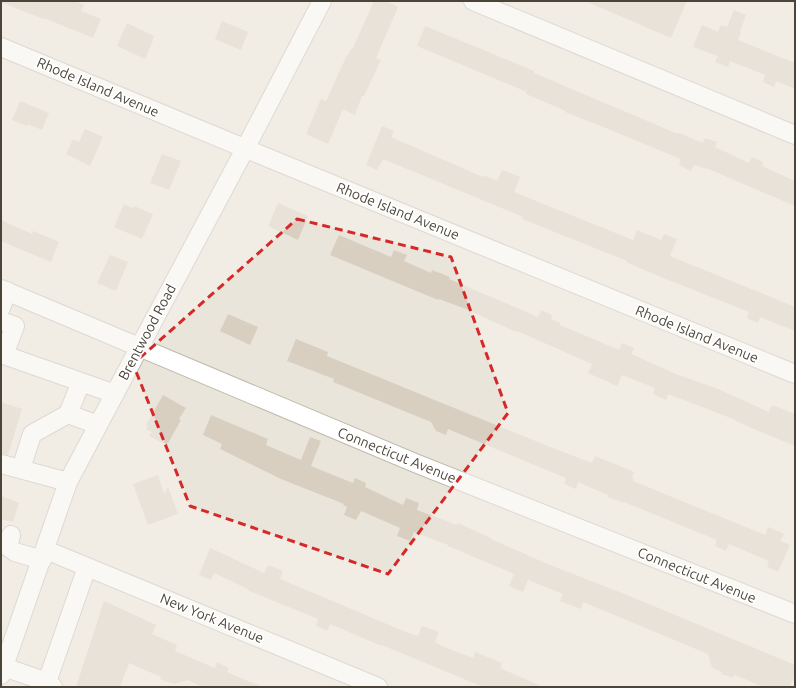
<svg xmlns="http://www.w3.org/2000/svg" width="796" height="688" font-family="Ubuntu,sans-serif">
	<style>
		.residential { fill: #eae5da }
		.building { fill: #d8cfc1 }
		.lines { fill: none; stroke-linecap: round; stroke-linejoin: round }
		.minor-casing { stroke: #c2bbae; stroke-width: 20 }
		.minor { stroke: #fff; stroke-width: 18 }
		.marked { fill: none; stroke: #d62828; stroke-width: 3; stroke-dasharray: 8 5; stroke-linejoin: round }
		.labels { text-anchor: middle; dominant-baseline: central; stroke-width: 3.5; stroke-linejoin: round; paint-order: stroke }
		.street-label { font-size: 14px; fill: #4b4439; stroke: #fff }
	</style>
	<rect width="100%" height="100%" fill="#f6f3ec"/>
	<!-- residential -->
	<path class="residential" d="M1,1H795V687H1Z"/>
	<!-- building -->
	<path class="building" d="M1,1H75L84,5L81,11L101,19L93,38L44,18L43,19L1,2Z
		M374,1H386L398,7L376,58L381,60L364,96H362L355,115L343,109L328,144L306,134L321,99L326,101L347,55H348L351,49L352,50Z
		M585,1H687L671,38Z
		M734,10L746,15L740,31L741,32L738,40L795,63V89L776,81L774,87L763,82L765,75L730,61L728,67L715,62L718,56L693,47L702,25L718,32L721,25L727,27Z
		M222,21L248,32L241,50L215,39Z
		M127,23L154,36L152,41H153L145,59L117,46Z
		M425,26L534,71V73L678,134L679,133L703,143L705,138L717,142L715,147L749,163L752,157L763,162L762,166L795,181V206L706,168V169L694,165L691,171L679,165L681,159L601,126L565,112L566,111L526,94L527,92L417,46Z
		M20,101L49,113L42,130L28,124L27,126L12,120Z
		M382,126L394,131L391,137L483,177V175L497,181L502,170L520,177L514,192L633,240L637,230L661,240L664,234L677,239L670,256L795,307V331L760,317L758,323L747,318L749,312L656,275L626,262L627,261L522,219L523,217L383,159L377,170L366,165Z
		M85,129L103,137L90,166L66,154L73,139L79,142Z
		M162,154L181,161L169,190L150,183Z
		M278,203L308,216L298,240L268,226Z
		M124,204L133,208L134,206L153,214L142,239L114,227Z
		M1,220L32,234L33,231L59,242L51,262L1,241Z
		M339,235L391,257L394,250L407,255L404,261L431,273L432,270L450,277L449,279L538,317L541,310L552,315L551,319L560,323V325L619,350L622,343L634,348L631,354L676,374L718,389L769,412L772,405L795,414V446L735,421L736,420L668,394L666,400L653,394L655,388L622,375L617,386L588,373L592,364L517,331L516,332L466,309L439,299L438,300L330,255Z
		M110,255L128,262L116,291L97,283Z
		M228,314L258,327L250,345L220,331Z
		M296,339L328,352L327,356L550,447L592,463L595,456L634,472L632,478L634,479L633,481L765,535L768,527L784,534L780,541L790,545L778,572L767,567L769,561L729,544L726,551L715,546L717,540L624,502V503L607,497L608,495L578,482L576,489L564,484L566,478L448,429L446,435L436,431L431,422L333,382L334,379L287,361Z
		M163,395L186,408L179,419L181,420L167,445L149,436L152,432L146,429L148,426L146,425Z
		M1,402L22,409L8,455L1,454Z
		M211,415L268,439L266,445L301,460L310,437L321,441L311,466L353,483L355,478L366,483L365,487L403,505L406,498L419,503L417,510L457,525L458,523L491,538V539L545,563L632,597L795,665V675L790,687H764L735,675L733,678L721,674L722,672L712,668L708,654L583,602L581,609L560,601L563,594L528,580L523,592L509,586L514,574L448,546V545L414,532L410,541L397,536L400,528L361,511L356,520L344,515L347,507L343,505L344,504L281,479L220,449L222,444L203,435Z
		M158,475L164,494L168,487L178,514L148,525L133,484Z
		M1,496L19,503L13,522L1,519Z
		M210,548L264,573L268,565L283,571L280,579L406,632L418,636L422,626L439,632L435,642L442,646L473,658L475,652L502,663L500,668L543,687H483L382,645V646L330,624L327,631L316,626L318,619L247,590L248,589L214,573L211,580L199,575Z
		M104,601L156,625L152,634L177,645L175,651L215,668L217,662L229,668L227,672L262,687H203L188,680L174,684L160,679L161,677L129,663L120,687H76Z"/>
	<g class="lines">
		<!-- minor casing -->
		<g class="minor-casing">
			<path id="minor" d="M473,1L795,135
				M1,47L261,155L795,374
				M1,289L415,463L795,614
				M1,308L7,291
				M1,321L15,326L4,355L115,394
				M81,382L68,414L98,425
				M1,464L68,482
				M21,469L32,434L68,414
				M11,535L8,547L15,552L42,560
				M46,550L378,687
				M1,666L47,682L53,687
				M1,675L68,482L139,348L245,149L322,1
				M47,682L87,567"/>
		</g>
		<!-- minor -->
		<use href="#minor" class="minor"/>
	</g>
	<!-- marked area -->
	<path d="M0 0H796V688H0ZM297,219L451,257L508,413L388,574L190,506L133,364Z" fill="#f6f3ec" fill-opacity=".55" fill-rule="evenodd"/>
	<path class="marked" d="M297,219L451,257L508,413L388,574L190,506L133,364Z"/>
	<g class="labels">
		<!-- street labels -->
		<g class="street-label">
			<text transform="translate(98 87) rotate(23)">Rhode Island Avenue</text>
			<text transform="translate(398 211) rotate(22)">Rhode Island Avenue</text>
			<text transform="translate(147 332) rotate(-62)">Brentwood Road</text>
			<text transform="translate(697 334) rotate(22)">Rhode Island Avenue</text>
			<text transform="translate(397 455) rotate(22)">Connecticut Avenue</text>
			<text transform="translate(697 575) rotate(22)">Connecticut Avenue</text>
			<text transform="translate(212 618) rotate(22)">New York Avenue</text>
		</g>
	</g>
	<!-- border -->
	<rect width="796" height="688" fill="none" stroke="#4b4439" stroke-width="4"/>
</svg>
